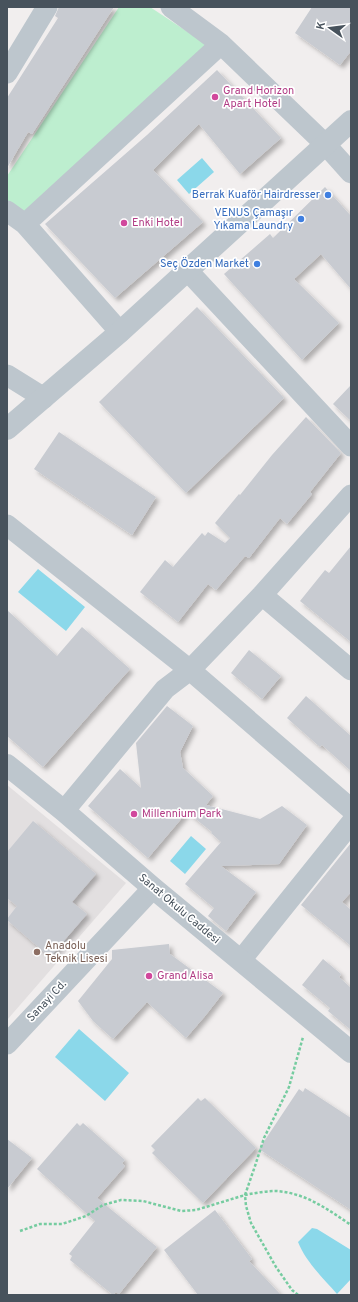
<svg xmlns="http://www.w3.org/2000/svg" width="358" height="1302" font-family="Overpass,sans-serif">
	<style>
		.education { fill: #e2dfe0 }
		.green { fill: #bdeecf }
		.water { fill: #8bd8ea }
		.building { fill: #c8cbd1; filter: url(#shadow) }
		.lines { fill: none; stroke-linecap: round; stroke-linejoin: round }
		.path { stroke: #76cca0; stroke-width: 2.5; stroke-dasharray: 3 2; stroke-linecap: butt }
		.minor { stroke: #bdc6cd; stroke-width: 21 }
		.tertiary { stroke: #bdc6cd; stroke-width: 22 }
		.hotel-dot { fill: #d1479c; stroke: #fff; stroke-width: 1.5 }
		.shop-dot { fill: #3f7fe0; stroke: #fff; stroke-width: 1.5 }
		.education-dot { fill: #8d6e63; stroke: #fff; stroke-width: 1.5 }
		.labels { text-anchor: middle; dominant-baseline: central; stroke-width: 3.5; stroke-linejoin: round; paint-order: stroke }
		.hotel-label { font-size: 11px; fill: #b23c85; stroke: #fff; text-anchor: start }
		.shop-label { font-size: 11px; fill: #366cbe; stroke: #fff; text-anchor: end }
		.street-label { font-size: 11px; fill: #47525c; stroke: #fff }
		.education-label { font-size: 11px; fill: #785e54; stroke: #fff; text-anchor: start }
	</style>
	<defs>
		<filter id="shadow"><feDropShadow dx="3.5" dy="3.5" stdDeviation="2" flood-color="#0004"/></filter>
	</defs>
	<rect width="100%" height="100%" fill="#f1eeee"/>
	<!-- education -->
	<path class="education" d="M7,785L126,883L7,1020Z"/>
	<!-- green -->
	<path class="green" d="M119,7H150L212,48L25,218L7,206V176Z"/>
	<!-- water -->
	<path class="water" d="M202,158L214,172L189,194L177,180Z
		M38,569L85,607L66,631L18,592Z
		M191,836L206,849L185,874L170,861Z
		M79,1029L129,1073L105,1101L55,1057Z
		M312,1228L317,1229L351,1250V1279L337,1294C323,1278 306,1262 298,1242Z"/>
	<!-- building -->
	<path class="building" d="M59,7H114L32,134L28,132L7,168V98L58,18L55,16Z
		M312,7H351V51L340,65L295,33Z
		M217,70L281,138L240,174L199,124L153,170L203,222L115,298L45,224L147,135Z
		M325,187L351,216V289L321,254L294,279L339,323L302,360L224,274L270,234L273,238Z
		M197,307L284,398L186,493L99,402Z
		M351,385V421L333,404Z
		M306,417L341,453L310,492L312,494L287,524L280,518L249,558L245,556L216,590L208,584L178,622L140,592L165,560L173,567L202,533L205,536L208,532L225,543L230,538L215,523L239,494L240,495L272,455Z
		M59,432L156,497L132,535L34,469Z
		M351,546V642L300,601L325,570L329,573Z
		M7,610L57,656L82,627L130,669L43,767L7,736Z
		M249,650L281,676L262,699L231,673Z
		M306,696L351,736V771L322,745L320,747L287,718Z
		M167,706L193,726L180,752L183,768L213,796L206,805L260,819L282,806L307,825L279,864L221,866L256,892L226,931L208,916L214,908L185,884L221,842L211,833L212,832L187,812L148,858L88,806L120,769L141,788L136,743Z
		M33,821L96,874L72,902L87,914L50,957L7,920V919L17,906L7,898V852Z
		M351,843V892L342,902L351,910V946L301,905Z
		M169,944L170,954L223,993L205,1016L186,1038L147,1002L113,1039L93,1021L78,1001L112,959V950Z
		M323,959L341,974L339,977L351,988V1030L328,1011L330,1008L302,985Z
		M305,1088L351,1118V1210L259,1149L299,1089L303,1092Z
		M198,1098L201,1101L205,1098L256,1148L203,1203L152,1153L155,1150L151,1146Z
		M77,1123L80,1126L83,1123L125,1160L122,1163L125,1166L97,1198L157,1247L119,1294L116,1292L113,1295L70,1260L72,1256L69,1254L95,1221L37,1169Z
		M7,1139L32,1158L7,1189Z
		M215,1210L252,1259L249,1261L281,1295H198L164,1250Z"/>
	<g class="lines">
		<!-- path -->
		<path class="path" d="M20,1231L40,1224H62L86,1216L103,1205L121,1200L143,1201L181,1211L196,1210L245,1195L255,1166L264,1138L289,1087L303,1037
			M298,1295L292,1290L276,1267L251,1223L246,1206L245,1195C255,1193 266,1191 276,1191C306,1193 327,1209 351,1225"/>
		<!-- minor -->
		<path class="minor" d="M171,7L221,44L325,144L351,173
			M7,73L47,7
			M7,211L25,224L120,332
			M25,224L221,44
			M187,270L351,446
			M7,375L44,398
			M7,525L190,670L351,809
			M262,595L351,670
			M64,811L165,689L190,670L262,595L351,495
			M241,960L351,823
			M7,1044L153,888"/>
		<!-- tertiary -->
		<path class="tertiary" d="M7,429L120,332L351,121
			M7,765L64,811L153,888L351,1052"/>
	</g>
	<!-- markers -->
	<g class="hotel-dot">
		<circle cx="215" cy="97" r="4"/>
		<circle cx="124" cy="223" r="4"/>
		<circle cx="134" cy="814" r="4"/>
		<circle cx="149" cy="976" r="4"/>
	</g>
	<g class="shop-dot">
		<circle cx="328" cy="195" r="4"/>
		<circle cx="301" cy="219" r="4"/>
		<circle cx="257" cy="264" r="4"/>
	</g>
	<circle class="education-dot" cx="37" cy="952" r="4"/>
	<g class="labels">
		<!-- hotel labels -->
		<g class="hotel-label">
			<text x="223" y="91">Grand Horizon<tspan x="223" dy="13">Apart Hotel</tspan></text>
			<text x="132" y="223">Enki Hotel</text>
			<text x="142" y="814">Millennium Park</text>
			<text x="157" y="976">Grand Alisa</text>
		</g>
		<!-- shop labels -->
		<g class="shop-label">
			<text x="320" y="195">Berrak Kuaför Hairdresser</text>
			<text x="293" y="213">VENUS Çamaşır<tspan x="293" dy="13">Yıkama Laundry</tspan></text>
			<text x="249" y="264">Seç Özden Market</text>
		</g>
		<!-- street labels -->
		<g class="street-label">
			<text transform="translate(179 909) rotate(40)">Sanat Okulu Caddesi</text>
			<text transform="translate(47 1001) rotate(-47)">Sanayi Cd.</text>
		</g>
		<!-- education labels -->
		<g class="education-label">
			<text x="45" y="946">Anadolu<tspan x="45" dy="13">Teknik Lisesi</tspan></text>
		</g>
	</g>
	<!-- border -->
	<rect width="358" height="1302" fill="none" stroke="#47525c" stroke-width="16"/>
	<!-- north arrow -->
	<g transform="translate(330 28) rotate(284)" stroke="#ffffff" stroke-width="3" paint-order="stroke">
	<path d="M0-3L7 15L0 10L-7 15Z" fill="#47525c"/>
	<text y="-6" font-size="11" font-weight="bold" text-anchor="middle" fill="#47525c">K</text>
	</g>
</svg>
